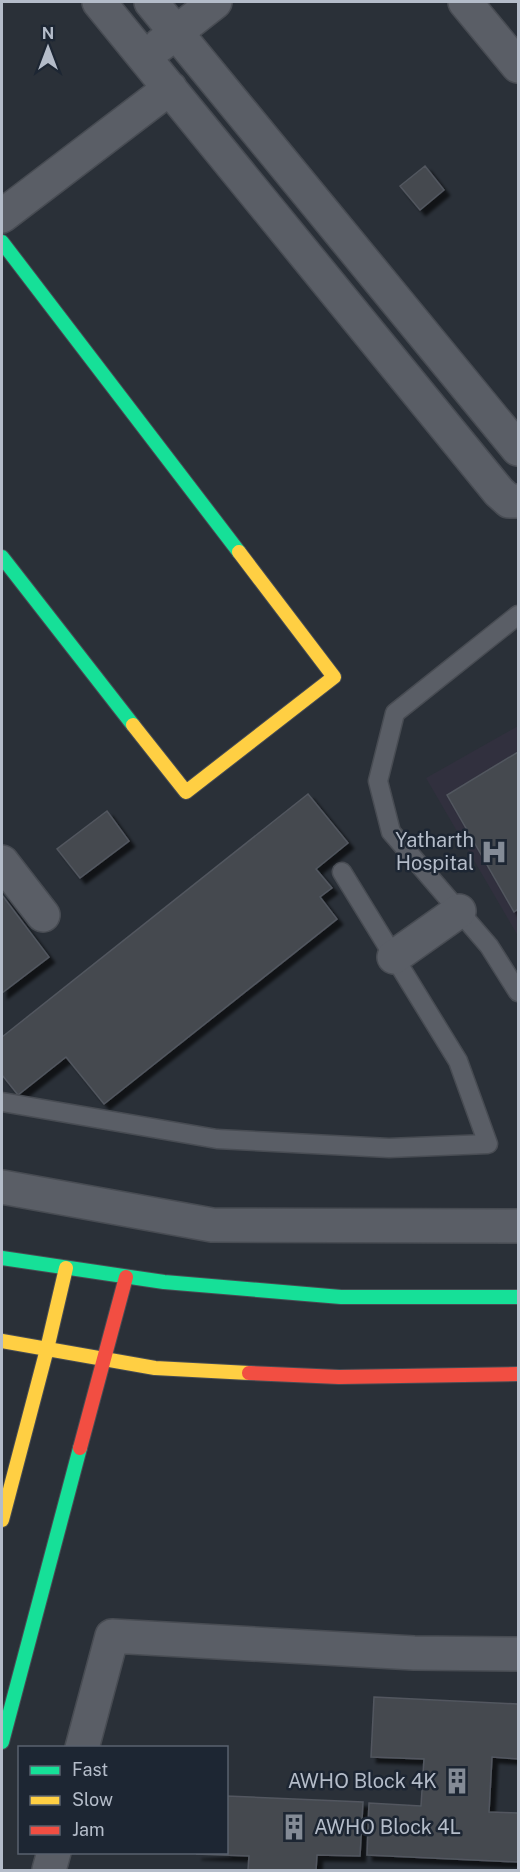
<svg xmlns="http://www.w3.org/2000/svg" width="520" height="1872" font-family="'Public Sans',sans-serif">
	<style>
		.medical { fill: #31303e }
		.building { fill: #444950; stroke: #52575f; stroke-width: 1.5; filter: url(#shadow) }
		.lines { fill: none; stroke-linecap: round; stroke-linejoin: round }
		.lane-casing { stroke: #484c53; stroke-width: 21 }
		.street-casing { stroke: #484c53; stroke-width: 36 }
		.fast-casing { stroke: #484c53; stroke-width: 16 }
		.slow-casing { stroke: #484c53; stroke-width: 16 }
		.jam-casing { stroke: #484c53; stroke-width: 16 }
		.lane { stroke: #5a5e66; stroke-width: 18 }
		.street { stroke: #5a5e66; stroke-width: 33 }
		.fast { stroke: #16e098; stroke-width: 14 }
		.slow { stroke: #ffcf43; stroke-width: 14 }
		.jam { stroke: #f24e42; stroke-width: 14 }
		.labels { text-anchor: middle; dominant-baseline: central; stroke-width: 5; stroke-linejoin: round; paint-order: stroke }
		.poi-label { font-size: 20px; fill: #b4bcc9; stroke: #1d2633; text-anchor: end }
	</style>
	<defs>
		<filter id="shadow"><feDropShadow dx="5.5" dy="5.5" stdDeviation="1.5" flood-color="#0009"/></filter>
	</defs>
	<rect width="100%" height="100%" fill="#2a3038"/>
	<!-- medical -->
	<path class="medical" d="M518,726V936L426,778Z"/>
	<!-- building -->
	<path class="building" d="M425,166L444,190L420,210L400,186Z
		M518,752V909L514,912L447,795Z
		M308,794L348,843L316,869L332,888L320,897L337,919L104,1104L66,1057L18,1095L2,1075V1037Z
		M107,811L129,841L80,878L57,849Z
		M2,895L49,957L2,993Z
		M374,1697L518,1704V1759L492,1757L489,1812L518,1813V1862L367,1855L369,1803L421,1806L424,1759L371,1757Z
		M226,1796L363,1802L360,1856L317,1855L316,1870H248L249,1856L196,1854L226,1852Z"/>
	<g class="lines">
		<!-- lane casing -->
		<g class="lane-casing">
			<path id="lane" d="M518,615L395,713L378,781L391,832L489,946L518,992
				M2,1102L217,1139L389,1148L488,1144L458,1061L342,872"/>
		</g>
		<!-- street casing -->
		<g class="street-casing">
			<path id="street" d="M99,2L499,492L509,501H518
				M151,2L518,449
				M465,2L518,66
				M160,45L215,2
				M2,216L170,88
				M2,862L43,915
				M394,957L459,911
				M2,1187L212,1225L518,1226
				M82,1748L112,1636L414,1653L518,1654
				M49,1870L54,1852"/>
		</g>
		<!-- fast casing -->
		<g class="fast-casing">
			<path id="fast" d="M2,242L239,552
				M2,557L133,725
				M2,1258L164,1282L341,1297H518
				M2,1742L80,1448"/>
		</g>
		<!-- slow casing -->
		<g class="slow-casing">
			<path id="slow" d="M133,725L186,792L334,677L239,552
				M2,1341L155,1368L249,1373
				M2,1520L47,1349L66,1268"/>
		</g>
		<!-- jam casing -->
		<g class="jam-casing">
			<path id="jam" d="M249,1373L339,1377L518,1374
				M80,1448L126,1277"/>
		</g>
		<!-- lane -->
		<use href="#lane" class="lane"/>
		<!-- street -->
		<use href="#street" class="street"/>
		<!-- fast -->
		<use href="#fast" class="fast"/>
		<!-- slow -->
		<use href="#slow" class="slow"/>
		<!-- jam -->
		<use href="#jam" class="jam"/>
	</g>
	<!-- icons -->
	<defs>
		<g id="hospital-bare" transform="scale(2.07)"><path d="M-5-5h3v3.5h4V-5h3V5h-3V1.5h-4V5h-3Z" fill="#848b96" stroke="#1d2633" stroke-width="2.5" paint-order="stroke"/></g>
		<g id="building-bare" transform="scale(2.07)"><path d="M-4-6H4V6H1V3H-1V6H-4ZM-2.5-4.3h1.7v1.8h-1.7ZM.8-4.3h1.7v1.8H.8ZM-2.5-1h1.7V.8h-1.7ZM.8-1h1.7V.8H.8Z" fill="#848b96" stroke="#1d2633" stroke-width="2.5" paint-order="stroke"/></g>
	</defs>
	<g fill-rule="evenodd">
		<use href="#hospital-bare" x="494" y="852"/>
		<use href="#building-bare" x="457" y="1781"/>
		<use href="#building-bare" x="294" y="1827"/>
	</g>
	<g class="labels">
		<!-- poi labels -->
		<g class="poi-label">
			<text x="474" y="840">Yatharth<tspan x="474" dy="23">Hospital</tspan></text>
			<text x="437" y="1781">AWHO Block 4K</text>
			<text x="314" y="1827" text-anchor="start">AWHO Block 4L</text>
		</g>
	</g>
	<!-- border -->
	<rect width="520" height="1872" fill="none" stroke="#b4bcc9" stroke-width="6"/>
	<!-- legend -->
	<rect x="18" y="1746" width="210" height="108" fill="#1d2633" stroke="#59626f" stroke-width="1.5"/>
	<rect x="30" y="1766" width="30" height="9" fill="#16e098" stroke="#59626f" stroke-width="1.5"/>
	<text x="72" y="1776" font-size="18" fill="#b4bcc9">Fast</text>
	<rect x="30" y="1796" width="30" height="9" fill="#ffcf43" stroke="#59626f" stroke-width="1.5"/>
	<text x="72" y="1806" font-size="18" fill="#b4bcc9">Slow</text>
	<rect x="30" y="1826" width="30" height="9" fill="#f24e42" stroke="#59626f" stroke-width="1.5"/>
	<text x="72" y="1836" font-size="18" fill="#b4bcc9">Jam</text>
	<!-- north arrow -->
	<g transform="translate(48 48)" stroke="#1d2633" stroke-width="4.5" paint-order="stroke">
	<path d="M0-4.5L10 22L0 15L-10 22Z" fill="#b4bcc9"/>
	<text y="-9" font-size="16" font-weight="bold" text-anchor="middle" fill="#b4bcc9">N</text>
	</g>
</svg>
